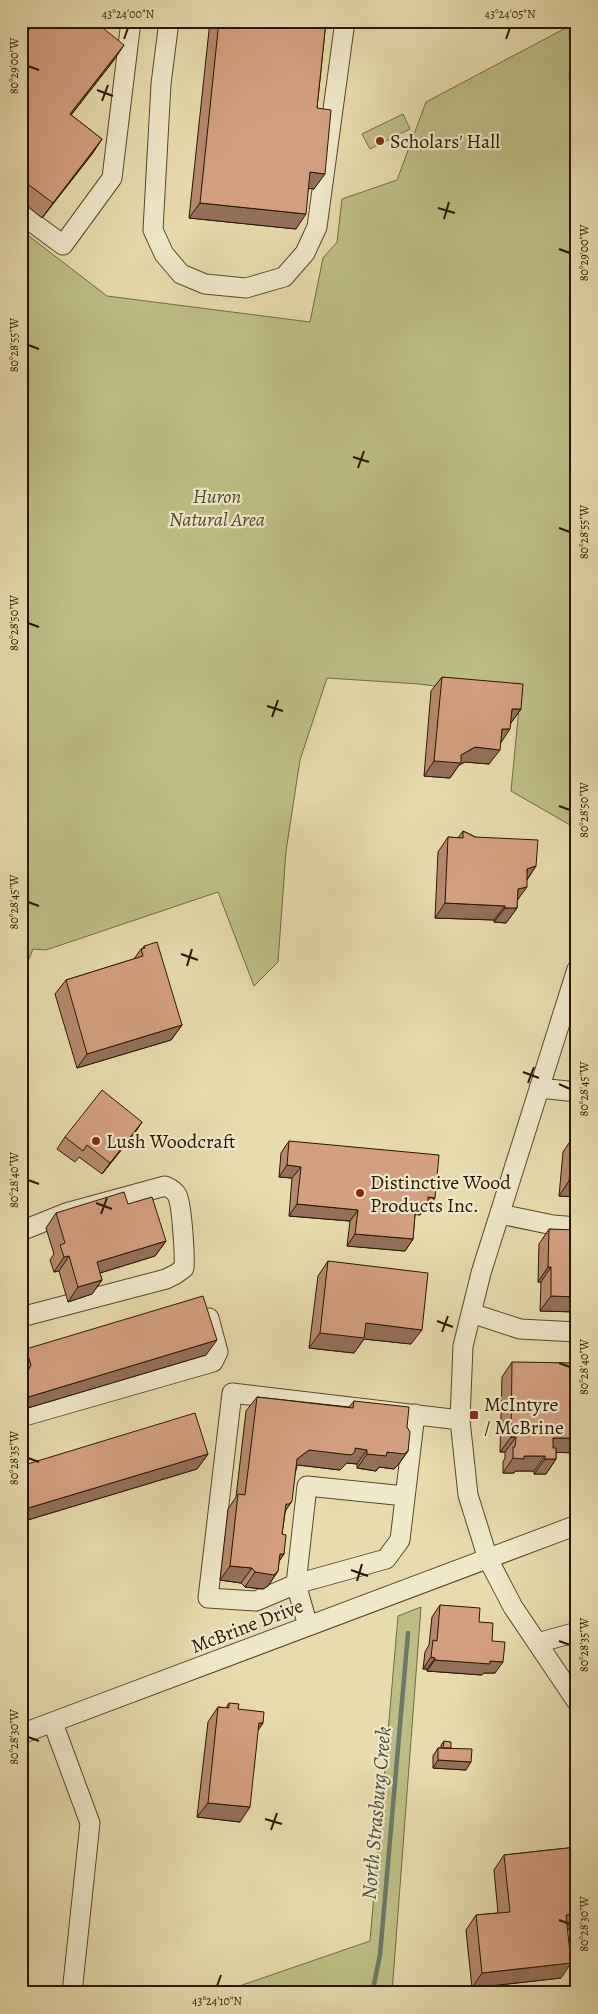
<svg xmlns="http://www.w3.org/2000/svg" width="598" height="2014" font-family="Alegreya,serif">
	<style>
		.green { fill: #bdbe85; stroke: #726a42 }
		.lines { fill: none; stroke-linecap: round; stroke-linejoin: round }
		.stream { stroke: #6b786a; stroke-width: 4.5 }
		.minor-casing { stroke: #58472b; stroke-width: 21 }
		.minor { stroke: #efe8ca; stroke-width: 19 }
		.wall { fill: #b6896e; stroke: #281600 }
		.shaded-wall { fill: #946f5a; stroke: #281600 }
		.building { fill: #d49f80; stroke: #281600 }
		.ticks { fill: none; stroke: #281600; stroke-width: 2 }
		.poi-dot { fill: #8f2418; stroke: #efe8ca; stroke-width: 2 }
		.labels { text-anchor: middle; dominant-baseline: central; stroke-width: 4.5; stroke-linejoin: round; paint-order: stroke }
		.poi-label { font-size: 20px; fill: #281600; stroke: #efe8ca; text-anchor: start }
		.park-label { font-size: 20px; font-style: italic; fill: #554828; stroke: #efe8ca }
		.street-label { font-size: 20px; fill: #281600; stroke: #efe8ca }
		.water-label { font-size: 21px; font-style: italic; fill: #4f4f3e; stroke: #efe8ca }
		.neatline { fill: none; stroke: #281600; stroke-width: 2 }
		.ticks-label { font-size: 12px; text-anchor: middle; fill: #281600 }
	</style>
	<rect width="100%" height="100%" fill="#e7dbad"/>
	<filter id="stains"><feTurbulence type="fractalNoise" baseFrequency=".004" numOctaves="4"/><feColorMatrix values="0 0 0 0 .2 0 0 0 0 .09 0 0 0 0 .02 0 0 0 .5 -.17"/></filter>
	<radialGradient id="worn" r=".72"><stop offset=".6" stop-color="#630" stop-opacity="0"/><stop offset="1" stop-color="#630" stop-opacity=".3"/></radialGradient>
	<!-- green -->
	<path class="green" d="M577,22V829L511,791L520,697L419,684L327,678L300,760L286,851L278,962L254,986L218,892L46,950L33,949L21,978V265L24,257L21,253V230L107,296L310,322L323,258L337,242L342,199L397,180L426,102Z
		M403,114L410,129L370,149L362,134Z
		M421,1607L392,1993H219L370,1941L398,1616Z"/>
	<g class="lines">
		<!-- stream -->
		<path class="stream" d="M369,1993L373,1989L380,1955L408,1633"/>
		<!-- minor casing -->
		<g class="minor-casing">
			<path id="minor" d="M169,21L161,84L153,230L164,254L181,274L205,284L246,288L284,277L305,253L317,227L345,21
				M21,214L63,245L112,178L131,21
				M577,969L481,1273L463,1346L460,1420L468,1495L488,1559L513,1607L577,1702
				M539,1088L577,1092
				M500,1214L553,1225L577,1227
				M21,1231L66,1213L165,1186C170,1188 175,1191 177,1195C182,1204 185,1256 184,1268L176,1274L166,1279L21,1317
				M471,1313L520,1329L577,1332
				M415,1414L400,1540L386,1559L296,1584L256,1601L208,1598L232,1393L460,1420
				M21,1417L213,1362L218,1352L209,1318
				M308,1626L296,1584L307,1486L405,1496
				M537,1643L577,1632
				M53,1723L90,1823L72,1993
				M21,1734L577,1525"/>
		</g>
		<!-- minor -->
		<use href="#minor" class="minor"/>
	</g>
	<!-- wall -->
	<path class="wall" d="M210,21H326L317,108L314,189L309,188L296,229L189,218Z
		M21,40L114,60L71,115L102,139L92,154L42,218L21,201Z
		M442,677L521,709L511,723L489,764L465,762L459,765L450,778L424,776L431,691Z
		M463,831L536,866L527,880L517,901V908L506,923L494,922V920L435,918L438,852L448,837L458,838Z
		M144,946L182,1025L171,1040L77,1068L55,994L66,980L134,959L141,949L143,948Z
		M142,1122L134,1134L102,1174L79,1157L75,1162L57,1149L65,1137Z
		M573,1137L577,1138V1197L559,1196L563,1152Z
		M289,1141L427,1209H424L420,1215L415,1214L413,1239L405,1251L347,1246L350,1221L289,1216L292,1178L279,1177L281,1153Z
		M128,1204L166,1241L155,1256L100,1273L102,1280L92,1294L68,1302L59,1271L54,1272L50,1260L54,1254L46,1228L56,1213Z
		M549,1229L575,1232L577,1312L540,1311L541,1282H538L539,1244Z
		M328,1261L411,1344L364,1339L354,1353L309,1348L318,1276Z
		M26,1349L206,1355L21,1410V1356Z
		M512,1362L577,1453L556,1452V1459L546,1474H534V1471H515L514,1473H503V1462L505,1458V1452H500L502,1377Z
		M257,1397L349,1407L354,1401L407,1427L408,1451L398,1465L394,1469L379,1467L376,1471L357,1468V1464L347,1463L340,1470L298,1465L297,1466L285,1513L282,1534L284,1554L279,1561L278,1571L268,1586L263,1589L245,1587L241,1583L220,1580L228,1509L236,1497L246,1411Z
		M208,1454L197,1469L21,1522V1466Z
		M440,1605L479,1622L495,1673H484L482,1675L427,1671V1669H423L425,1652L429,1645L432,1617Z
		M229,1703L238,1709L263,1723L258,1729L240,1822L197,1817L208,1722L218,1707L226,1708Z
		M444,1741L451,1748L466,1770L433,1768V1756L438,1748H441V1745Z
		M577,1847V1920H575L569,1929H568L561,1978L472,1988L466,1930L476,1915L498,1913L494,1870L504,1855Z"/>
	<!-- shaded-wall -->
	<path class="shaded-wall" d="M124,45L114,60L60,129L70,114Z
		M102,139L92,154L42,218L53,203Z
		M310,172L325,174L314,189L300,187Z
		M200,203L306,214L296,229L189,218Z
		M512,709H521L510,724Z
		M502,729H510L500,744Z
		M475,747L500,750L489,764L465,762L459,765L450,778L424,776L434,761L461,755Z
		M536,866L526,881L527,869Z
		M527,887L516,902L518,889Z
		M445,903L505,906L494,920L435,918Z
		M505,908H517L506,923L494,922Z
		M182,1025L171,1040L77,1068L87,1054Z
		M142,1122L134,1134L102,1174L110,1163Z
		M287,1165L301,1167L292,1178L279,1177Z
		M569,1181L577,1182V1197L559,1196Z
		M428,1197L435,1198L427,1209H424L420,1215L408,1214L416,1202Z
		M297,1204L358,1210L350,1221L289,1216Z
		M355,1234L413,1239L405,1251L347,1246Z
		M166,1241L155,1256L87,1277L97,1262Z
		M69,1256L59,1271L54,1272L64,1257Z
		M548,1267H551L541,1282H538Z
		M102,1280L92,1294L68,1302L78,1287Z
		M551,1296L577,1297V1312L540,1311Z
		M366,1323L422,1330L411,1344L364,1339L354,1353L309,1348L320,1333Z
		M217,1340L206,1355L21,1410V1403L25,1398Z
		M511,1437H516L505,1452H500Z
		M553,1438H577V1453L543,1452Z
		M355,1448L367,1450L357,1464L347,1463L340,1470L298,1465L287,1474L297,1459L309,1450Z
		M408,1451L398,1465L394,1469L379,1467L376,1471L357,1468L367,1454Z
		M208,1454L197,1469L21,1522V1515L25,1509Z
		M524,1456H545L534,1471H515L514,1473H503L513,1458Z
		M545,1459H556L546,1474H534Z
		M292,1501L282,1516L286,1504Z
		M280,1554H284L274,1569Z
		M230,1566L252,1568L241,1583L220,1580Z
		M278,1571L268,1586L263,1589L245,1587L255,1572Z
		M431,1657L435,1658L427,1669H423Z
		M435,1660L490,1661L503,1662L495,1673H484L482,1675L427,1671Z
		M259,1723H263L253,1738Z
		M438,1760L471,1762L466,1770L433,1768Z
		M208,1803L250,1807L240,1822L197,1817Z
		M577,1909V1920H575L569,1929L556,1930L566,1915Z
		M571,1963L561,1978L472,1988L482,1973Z"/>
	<!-- building -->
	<path class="building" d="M36,21H94L124,45L70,114L102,139L53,203L21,179V40Z
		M219,21H326L317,108L331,110L325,174L310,172L306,214L200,203Z
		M442,677L523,684L521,709H512L510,729H502L500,750L475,747L461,755V763L434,761Z
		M463,831L475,837L538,840L536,866L527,869V887L518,889L517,908H505V906L445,903L448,837L463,838Z
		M157,942L182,1025L87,1054L66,980L143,956L141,949L145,948L144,946Z
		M102,1090L142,1122L110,1163L87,1145L83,1151L65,1137Z
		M573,1137L577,1138V1182L569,1181Z
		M289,1141L439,1155L435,1198L428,1197V1203L416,1202L413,1239L355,1234L358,1210L297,1204L301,1167L287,1165Z
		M124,1192L128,1204L152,1197L166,1241L97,1262L102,1280L78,1287L69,1256L64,1257L60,1245L65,1243L56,1213Z
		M549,1229L575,1230V1232H577V1297L551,1296V1267H548Z
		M328,1261L428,1273L422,1330L366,1323L364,1338L320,1333Z
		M203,1296L217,1340L25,1398L21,1384L31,1365L26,1349Z
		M512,1362L577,1363V1438H553V1448H556V1459H545V1456H524V1459L513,1458V1447H515L516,1437H511Z
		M257,1397L353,1408L354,1401L409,1407L407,1427L410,1432L408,1451L404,1454L387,1452L386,1456L367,1454V1450L355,1448V1452L351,1455L309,1450L297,1459L292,1501L289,1504H286L282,1534L286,1535L284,1554H280L278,1571L274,1575L255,1572L252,1568L230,1566L238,1494L245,1495Z
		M195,1413L208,1454L25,1509L21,1496V1466Z
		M440,1605L480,1608L479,1622L493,1623L492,1641L505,1642L503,1662L490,1661V1664L435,1660V1658L431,1657L433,1640L437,1641Z
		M229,1703L239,1704L238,1709L264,1712L263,1723H259L250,1807L208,1803L218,1707L229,1708Z
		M444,1741L451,1742V1748H443Z
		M438,1748L472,1749L471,1762L438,1760Z
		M577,1847V1914L566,1915L571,1963L482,1973L476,1915L510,1912L504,1855Z"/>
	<!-- ticks -->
	<path class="ticks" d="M124,39L128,28M506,39L510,28M28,66L39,70M97,90L113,96M102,101L108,85M438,208L455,213M444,219L449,202M559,249L570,253M28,345L39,349M353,457L369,462M358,468L364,451M559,528L570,532M28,623L39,627M267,706L283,711M272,717L278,700M559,806L570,810M28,902L39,906M181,954L198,960M187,966L192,949M523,1072L539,1078M528,1083L534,1067M559,1084L570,1089M28,1180L39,1184M96,1203L112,1209M101,1214L107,1198M437,1321L453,1327M442,1332L448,1316M559,1363L570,1367M28,1458L39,1462M351,1570L368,1576M357,1581L362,1564M559,1641L570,1645M28,1737L39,1741M265,1819L282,1824M271,1830L277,1813M559,1920L570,1924M217,1986L221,1975"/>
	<!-- markers -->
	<g class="poi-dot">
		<circle cx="380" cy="141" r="5"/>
		<circle cx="96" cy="1141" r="5"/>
		<circle cx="360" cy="1193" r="5"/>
		<rect x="469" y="1410" width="10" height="10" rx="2.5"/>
	</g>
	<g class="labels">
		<!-- poi labels -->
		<g class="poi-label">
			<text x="390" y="141">Scholars' Hall</text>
			<text x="106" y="1141">Lush Woodcraft</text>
			<text x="370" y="1182">Distinctive Wood<tspan x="370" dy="23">Products Inc.</tspan></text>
			<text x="484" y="1404">McIntyre<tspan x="484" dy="23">/ McBrine</tspan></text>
		</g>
		<!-- park labels -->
		<g class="park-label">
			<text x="217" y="496">Huron<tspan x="217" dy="23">Natural Area</tspan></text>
		</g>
		<!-- street labels -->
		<g class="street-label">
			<text transform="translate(247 1626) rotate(-21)">McBrine Drive</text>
		</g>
		<!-- water labels -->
		<g class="water-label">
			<text transform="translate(376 1813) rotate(-85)">North Strasburg Creek</text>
		</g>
	</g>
	<!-- margin -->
	<rect width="598" height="2014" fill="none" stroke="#e7dbad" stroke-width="55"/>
	<rect x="28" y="28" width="542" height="1958" class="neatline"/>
	<g class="ticks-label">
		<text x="128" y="18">43°24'00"N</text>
		<text x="510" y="18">43°24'05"N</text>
		<text transform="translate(14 66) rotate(-90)" y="4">80°29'00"W</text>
		<text transform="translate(584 253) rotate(-90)" y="4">80°29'00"W</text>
		<text transform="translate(14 345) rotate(-90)" y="4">80°28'55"W</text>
		<text transform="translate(584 532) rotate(-90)" y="4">80°28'55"W</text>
		<text transform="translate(14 623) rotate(-90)" y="4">80°28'50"W</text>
		<text transform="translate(584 810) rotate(-90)" y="4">80°28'50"W</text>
		<text transform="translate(14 902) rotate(-90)" y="4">80°28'45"W</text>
		<text transform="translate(584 1089) rotate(-90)" y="4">80°28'45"W</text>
		<text transform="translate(14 1180) rotate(-90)" y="4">80°28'40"W</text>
		<text transform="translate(584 1367) rotate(-90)" y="4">80°28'40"W</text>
		<text transform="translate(14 1458) rotate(-90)" y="4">80°28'35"W</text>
		<text transform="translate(584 1645) rotate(-90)" y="4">80°28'35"W</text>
		<text transform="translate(14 1737) rotate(-90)" y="4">80°28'30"W</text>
		<text transform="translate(584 1924) rotate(-90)" y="4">80°28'30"W</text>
		<text x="217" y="2005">43°24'10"N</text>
	</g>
	<rect width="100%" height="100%" filter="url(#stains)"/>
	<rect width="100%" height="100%" fill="url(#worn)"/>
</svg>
